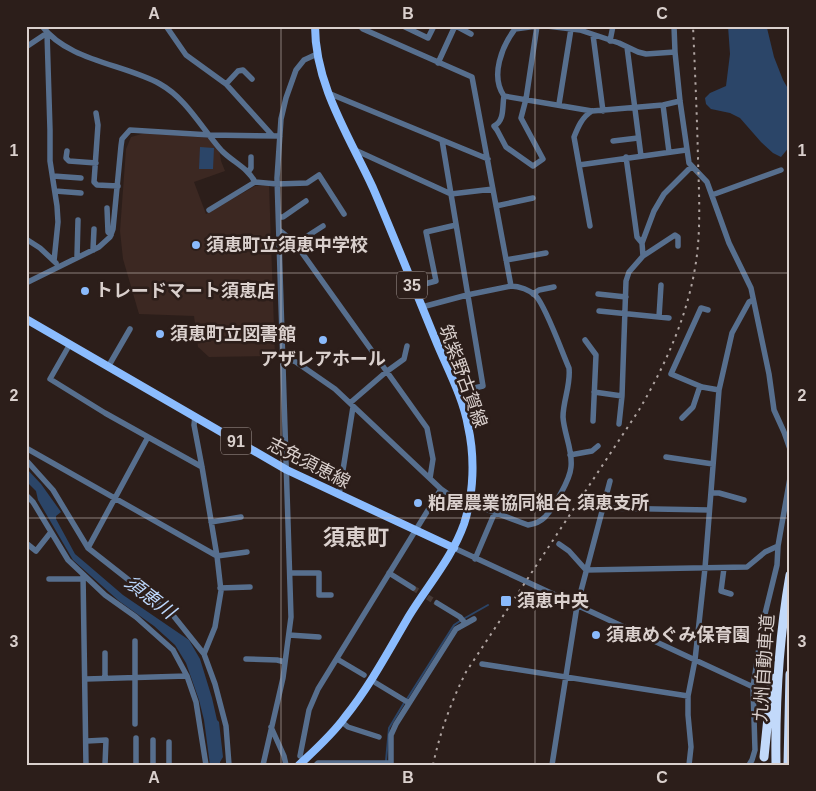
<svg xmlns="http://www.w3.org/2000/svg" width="816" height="791" font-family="Arial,'Noto Sans JP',sans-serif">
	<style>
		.built { fill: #3c2822 }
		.water { fill: #2b4568 }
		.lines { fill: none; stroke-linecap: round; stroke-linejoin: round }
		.stream { stroke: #2b4568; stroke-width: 2 }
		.minor-tunnel { stroke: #463935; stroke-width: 5.5; stroke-dasharray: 5.5 3; stroke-linecap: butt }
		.minor { stroke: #576f8e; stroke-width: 5.5 }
		.major { stroke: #8bbcfe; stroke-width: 8 }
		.highway { stroke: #c2d9fa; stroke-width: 9 }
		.rail { stroke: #afa4a1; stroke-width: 2; stroke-dasharray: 2.5 5; stroke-linecap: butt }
		.grid { fill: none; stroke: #dad0cd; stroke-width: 1; stroke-opacity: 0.55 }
		.poi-dot { fill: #8abafc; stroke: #2c1e1a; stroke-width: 2 }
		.labels { text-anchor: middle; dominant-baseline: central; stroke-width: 5; stroke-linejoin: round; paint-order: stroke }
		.shield { fill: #2c1e1a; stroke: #a69b97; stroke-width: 1 }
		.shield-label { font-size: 16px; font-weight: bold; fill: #dad0cd }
		.poi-label { font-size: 18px; font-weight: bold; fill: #dad0cd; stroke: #2c1e1a; text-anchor: start }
		.street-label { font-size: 18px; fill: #dad0cd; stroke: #2c1e1a }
		.water-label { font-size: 19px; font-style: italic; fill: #bcd7fc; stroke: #2c1e1a }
		.district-label { font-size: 22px; font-weight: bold; fill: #dad0cd; stroke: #2c1e1a }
		.neatline { fill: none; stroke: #dad0cd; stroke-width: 2 }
		.grid-label { font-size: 16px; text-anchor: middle; font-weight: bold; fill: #dad0cd }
	</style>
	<rect width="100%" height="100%" fill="#2c1e1a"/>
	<!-- built -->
	<path class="built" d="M145,133L210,138L219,149L221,161L225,171L194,182L206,214L255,186L269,185L275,356L209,357L198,347L194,316L139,314L123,259L120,231L126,149L131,137Z"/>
	<!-- water -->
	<path class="water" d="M728,26H766L767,28L774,57L783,80L790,92V146L781,157L773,153L761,142L740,118L730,113L711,109L706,104L705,98L710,93L726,86L730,54Z
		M200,147L214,148L213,169H199Z
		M26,468L41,484L61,512L56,516V519L75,554L88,565L123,595L189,640L200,659L212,698L217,720L219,722L223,757L220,762V765H210L204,720L199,700L186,663L175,645L154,626L119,601L73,560L38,500L36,491L26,481Z"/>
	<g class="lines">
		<!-- stream -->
		<path class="stream" d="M465,618L488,605
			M407,699L454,625L460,621
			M386,761L389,728L404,703"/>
		<!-- minor-tunnel -->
		<path class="minor-tunnel" d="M413,588L437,603"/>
		<!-- minor -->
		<path class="minor" d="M42,26C68,61 124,64 160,84C187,99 202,129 222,151C233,162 248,168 255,182
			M166,26L186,55L226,84L272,135
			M360,26L363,29L472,77L511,286
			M403,26L428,38L434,26
			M456,26L471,34
			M547,26L580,30L619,43L638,52L646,54L675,52
			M674,26L675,52L680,101L689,163L707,182L729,243L751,288L769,374L774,410L784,432L790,449
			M47,33L50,130V161L57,206L58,222L54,261
			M593,35L603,111
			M610,41L613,26
			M26,47L47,33
			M627,47L641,156
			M438,63L455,26
			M226,84L238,71L243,70L252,79
			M328,93L488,159
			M504,96C502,106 505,121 494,126L497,130L506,147L533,166L543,159L521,118L526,99L537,26L515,29C502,46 490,76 504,96L592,111L663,105L680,101
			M559,104L571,29
			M663,105L669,152
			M96,113L98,125L94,182L97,185L118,186
			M442,140L483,386L457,392
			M613,141L638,138
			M355,150L451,194L493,189
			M67,151L66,158L69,161L96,163
			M626,157L637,237L642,243
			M579,165L686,150
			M248,172L251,168V157
			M53,176L81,178
			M55,191L81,193
			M712,195L781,170
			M496,206L533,198
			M107,208L108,232L111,235
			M209,210L255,182L277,184L307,183L319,175L344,214
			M279,217H283L306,201
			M590,226L574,137C578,127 582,117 592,111
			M279,230L289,238L300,250L427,428L433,459L430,478
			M26,239L40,248L56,263
			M295,244L323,226
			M93,250L94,229
			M643,256L675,235L678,237V246
			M77,257L78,220
			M506,260L546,253
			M26,283L99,247L110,237L113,229L121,146L122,139L130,130L210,135L280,136
			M413,287L436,281L426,232L456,225
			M533,294L539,290L554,287
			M598,294L626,297
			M708,310L701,308L671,374L702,387L719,390
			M599,311L669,318
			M659,317L661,285
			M585,340L596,355L593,421
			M70,344L50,379L105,413L148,437
			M790,353V364
			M284,357L296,362L335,389L441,489L451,496L528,525C535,524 540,522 545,517C554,507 570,480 571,467C573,450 564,434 563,417C563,400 571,385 569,368C562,352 546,307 536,296C530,290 519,286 511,286L467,295L422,307
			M108,367L130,329
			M594,392L622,396
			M350,403L386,372L404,359L407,346
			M195,416L194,425L202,467L217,556L221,591L215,627L204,654
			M682,418L693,407L700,386
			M619,424L622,396L626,281L629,272L643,256L642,243L654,211L664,194L691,167
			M26,448L217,556L247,552
			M570,455L592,451L598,446
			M666,457L713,464
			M26,460L53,490L88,548L172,614L204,654L215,684L226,726L229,765
			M711,493H719L744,500
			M26,495L33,502L68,560L105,595L136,617L173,650L187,676L196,702L206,765
			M339,495L353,407
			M602,508L709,510
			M211,522L241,517
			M26,543L36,551L51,532
			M559,544L569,551L586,570L747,567L765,552L778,546
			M88,548L148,437L202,467
			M454,548L766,693
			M475,559L495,512
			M724,568L721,591L731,594
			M290,573H319V595H331
			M389,573L413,588
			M83,575L86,765
			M49,579H83
			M220,588L250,587
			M437,603L460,617L465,623
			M289,635L319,637
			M135,641V724
			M105,653V678
			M246,659L277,660L285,662
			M337,659L364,675
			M482,664L688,696
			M86,679L187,676
			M376,683L409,703
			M342,722L348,727L379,737
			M271,727L284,756L286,765
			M136,738V765
			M153,740V765
			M87,741L106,740L105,765
			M169,742V765
			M300,756L309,710L318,689L441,489
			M263,765L283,678L291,617L277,178L281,119L286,98L296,70L304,60L317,54
			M316,765L318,763H391
			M391,765V735L396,724L456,629L474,619
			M552,765L577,606L610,481
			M689,765L691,747L688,715V696L695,660L705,568L719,390L732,333L749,302L753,300
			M749,765L752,760L755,750L753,687L759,648L764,618L777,565L778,546L790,478"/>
		<!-- major -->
		<path class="major" d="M26,319L287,470L454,548
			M299,765C315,750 332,735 345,717C370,686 389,650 409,616C428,585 452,558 464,524C474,493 475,457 468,426C463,397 447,368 436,341C415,290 395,239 373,188C349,136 315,85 315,26"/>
		<!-- highway -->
		<path class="highway" d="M764,757L772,678
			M776,765C775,701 779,638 790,575
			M788,765L790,674"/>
		<!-- rail -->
		<path class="rail" d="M433,765C440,732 451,702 466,672L639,410C666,364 688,315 696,262C701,229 699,193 698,159C697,115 695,71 693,26"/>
	</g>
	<!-- grid -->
	<path class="grid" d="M281,26V765M535,26V765M26,273H790M26,518H790"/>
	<!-- markers -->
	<g class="poi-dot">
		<circle cx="196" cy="245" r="5"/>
		<circle cx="85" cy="291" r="5"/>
		<circle cx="160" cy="334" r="5"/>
		<circle cx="323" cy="340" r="5"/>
		<circle cx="418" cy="503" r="5"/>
		<rect x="500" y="595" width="12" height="12" rx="2.5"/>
		<circle cx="596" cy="635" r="5"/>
	</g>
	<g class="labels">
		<!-- shield labels -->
		<g class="shield">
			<rect x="397" y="271.5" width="30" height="27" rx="4"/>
			<rect x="221" y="427.5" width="30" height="27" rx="4"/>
		</g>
		<g class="shield-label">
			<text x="412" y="285">35</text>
			<text x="236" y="441">91</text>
		</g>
		<!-- poi labels -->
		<g class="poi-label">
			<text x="206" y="245">須恵町立須恵中学校</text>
			<text x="95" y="291">トレードマート須恵店</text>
			<text x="170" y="334">須恵町立図書館</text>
			<text x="323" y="359" text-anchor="middle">アザレアホール</text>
			<text x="428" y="503">粕屋農業協同組合 須恵支所</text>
			<text x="517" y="601">須恵中央</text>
			<text x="606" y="635">須恵めぐみ保育園</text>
		</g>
		<!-- street labels -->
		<g class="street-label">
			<text transform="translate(463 376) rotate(70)">筑紫野古賀線</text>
			<text transform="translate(309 463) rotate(27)">志免須恵線</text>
			<text transform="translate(764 668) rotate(-86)">九州自動車道</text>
		</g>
		<!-- water labels -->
		<g class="water-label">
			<text transform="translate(150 597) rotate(37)">須恵川</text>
		</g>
		<!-- district labels -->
		<g class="district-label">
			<text x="356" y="537">須恵町</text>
		</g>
	</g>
	<!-- border -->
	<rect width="816" height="791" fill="none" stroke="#2c1e1a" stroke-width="55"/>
	<rect x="28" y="28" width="760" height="736" class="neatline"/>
	<g class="grid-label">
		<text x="154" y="19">A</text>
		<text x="408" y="19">B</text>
		<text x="662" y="19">C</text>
		<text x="14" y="156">1</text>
		<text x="802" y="156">1</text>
		<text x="14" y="401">2</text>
		<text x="802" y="401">2</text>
		<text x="14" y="647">3</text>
		<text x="802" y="647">3</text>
		<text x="154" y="783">A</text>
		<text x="408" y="783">B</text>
		<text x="662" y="783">C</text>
	</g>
</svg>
